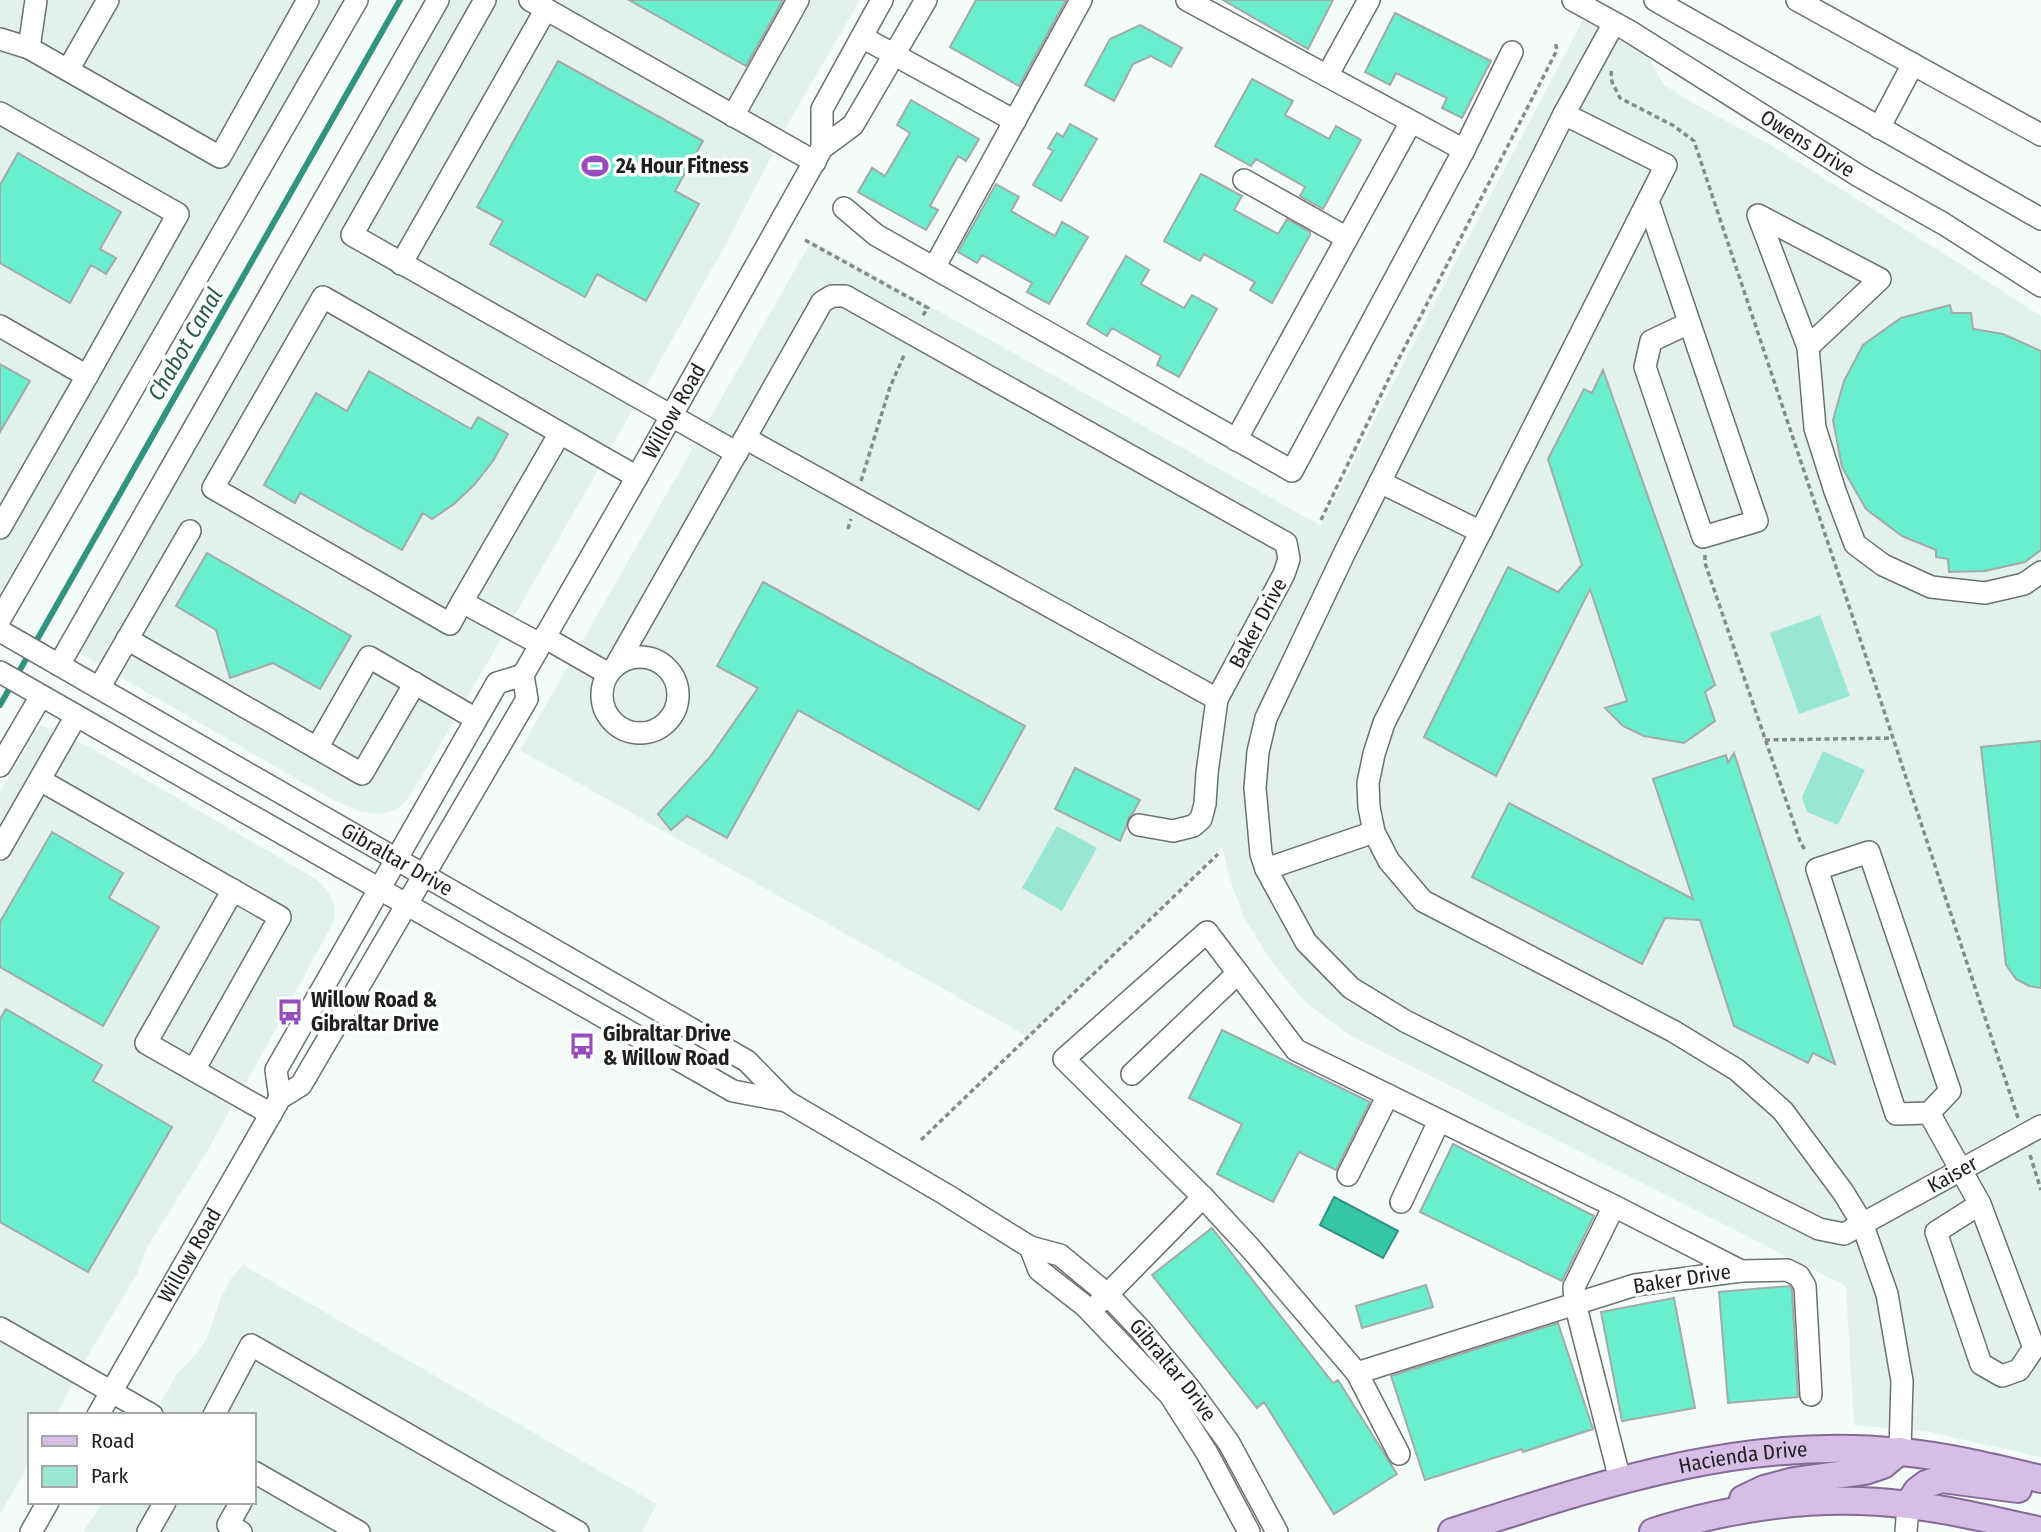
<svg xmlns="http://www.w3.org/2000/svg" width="2041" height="1532" font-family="'Fira Sans Condensed',sans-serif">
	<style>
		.built { fill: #e2f1ec }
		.green { fill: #99e7d2 }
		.water { fill: #38c6a8; stroke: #30947f; stroke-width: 2 }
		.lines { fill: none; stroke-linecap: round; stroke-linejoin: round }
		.stream { stroke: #30947f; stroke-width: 6 }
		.building { fill: #69efce; stroke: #a3aaa8; stroke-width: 2 }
		.minor-casing { stroke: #6b716f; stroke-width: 24 }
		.major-casing { stroke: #846a97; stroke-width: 30 }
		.path { stroke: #868b8a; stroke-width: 3.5; stroke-dasharray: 5 3.5; stroke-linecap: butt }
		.minor { stroke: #fff; stroke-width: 21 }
		.major { stroke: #d6bee7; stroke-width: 26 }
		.labels { text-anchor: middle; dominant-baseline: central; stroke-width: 7; stroke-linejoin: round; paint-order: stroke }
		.street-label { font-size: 21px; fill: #1e2020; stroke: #fff }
		.poi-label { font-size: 21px; font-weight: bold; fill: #1e2020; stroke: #fff; text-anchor: start }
		.water-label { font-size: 23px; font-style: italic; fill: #255c4f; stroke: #fff }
	</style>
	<rect width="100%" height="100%" fill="#f4fbf9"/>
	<!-- built -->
	<path class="built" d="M0,0H345L105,415L0,593Z
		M449,0H860L794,113L727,242L624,425L425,771L407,800L396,810L380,814L359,811L333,800L79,653L168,493Z
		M1583,20L1646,53L1664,85L1698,106L1769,144L1954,260L2041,316V1457L1930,1432L1854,1425L1846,1286L1351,1036L1303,1000L1270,959L1243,916L1229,876L1222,847L1027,1036L520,750L812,240L1321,526L1441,290Z
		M40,725L91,748L316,879L328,892L334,905L335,919L266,1047L206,1153L146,1249L137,1274L90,1352L56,1415H30V1462L0,1514V792Z
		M243,1265L657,1504L642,1532H83L103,1502H254V1415H154L176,1375L198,1352L207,1338L222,1295L232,1277Z"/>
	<!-- green -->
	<path class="green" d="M1820,615L1850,696L1799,714L1770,633Z
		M1823,751L1865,770L1838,825L1807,812L1802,797Z
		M1057,826L1097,848L1062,911L1022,888Z"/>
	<!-- water -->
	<path class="water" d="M1334,1197L1398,1231L1383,1258L1320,1225Z"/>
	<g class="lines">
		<!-- stream -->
		<path class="stream" d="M0,705L400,0"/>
	</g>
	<!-- building -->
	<path class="building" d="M629,0H783L746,66Z
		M976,0H1066L1019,86L950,47Z
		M1223,0H1333L1308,49Z
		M1395,13L1491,61L1462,118L1442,108L1447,98L1396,73L1390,85L1365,72Z
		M1140,25L1182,48L1171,67L1151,56L1133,64L1114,101L1085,85L1110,39Z
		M558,61L703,141L675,191L699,204L646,301L597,274L585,297L490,244L503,221L477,207Z
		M1252,79L1293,101L1285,115L1329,139L1336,126L1361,140L1323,209L1300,196L1305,187L1256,159L1251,166L1215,146Z
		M911,100L979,139L966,161L958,156L930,206L938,210L926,230L858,192L872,168L885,176L910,133L897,125Z
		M1070,124L1097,139L1061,201L1033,185L1053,151L1048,148L1057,133L1063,137Z
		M18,153L121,212L100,249L116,258L106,274L91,265L70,303L0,263V185Z
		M1201,174L1242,196L1234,210L1278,234L1287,219L1310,232V235L1272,303L1250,290L1255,282L1204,254L1200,261L1164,241Z
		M996,184L1019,197L1011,211L1055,236L1062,222L1088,237L1049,304L1027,292L1032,283L982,255L977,263L958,252Z
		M1126,256L1149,270L1141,284L1184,308L1192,295L1217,309L1179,377L1157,365L1161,356L1112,328L1107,336L1087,324Z
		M1950,305L1952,313H1971L1973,329L2003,334L2041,351V550L2025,562L1985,571L1949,572L1948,559L1936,557V550L1902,536L1866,509L1842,467L1833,420L1844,381L1863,345L1901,318Z
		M0,364L30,381L0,432Z
		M1603,370L1715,685L1705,692L1715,721L1684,743L1644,736L1623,726L1605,708L1627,701L1590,589L1496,776L1424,737L1508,567L1558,592L1582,565L1548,459L1584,389L1592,393Z
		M369,371L471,429L478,417L508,434L493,461L474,485L454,504L432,519L423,513L402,550L300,493L295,503L264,485L316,393L347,411Z
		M207,553L351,636L320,689L273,663L230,678L216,630L176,606Z
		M763,582L1025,726L979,810L798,710L727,838L687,816L671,830L658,814L710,757L758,688L717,666Z
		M2041,741V988L2029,986L2016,979L2006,965L1981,747Z
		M1734,753L1835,1064L1813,1053L1808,1063L1734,1026L1700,920L1665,918L1642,964L1472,877L1509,803L1693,899L1653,779L1726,755L1728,763Z
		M1075,768L1140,800L1133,813L1129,817L1126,827L1120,841L1055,809Z
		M52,832L123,873L109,898L159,927L103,1026L0,967V922Z
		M6,1009L102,1065L93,1081L172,1127L88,1272L0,1222V1019Z
		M1222,1030L1370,1102L1336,1170L1299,1152L1273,1202L1217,1174L1242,1124L1189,1098Z
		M1453,1144L1594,1216L1562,1281L1420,1212Z
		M1212,1228L1333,1383L1338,1380L1397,1474L1334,1514L1264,1402L1257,1408L1152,1275Z
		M1426,1285L1433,1307L1362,1328L1356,1306Z
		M1790,1286L1792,1290L1798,1397L1728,1403L1719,1292Z
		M1674,1298L1695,1408L1622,1421L1601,1312Z
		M1558,1323L1593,1429L1523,1452L1522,1449L1425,1480L1391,1376Z"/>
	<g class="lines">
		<!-- minor casing -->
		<g class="minor-casing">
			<g id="minor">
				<path d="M485,0L352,235L737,453"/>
				<path d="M530,0L815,162"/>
				<path d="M1187,0L1464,150"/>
				<path id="s1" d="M1573,0L1629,31L1859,176L1944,224L2041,286"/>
				<path d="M1655,0L2041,219"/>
				<path d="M1797,0L2041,135"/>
				<path id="s2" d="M1614,23L1564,114L1344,554L1266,718L1258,752L1255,788L1261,854L1266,869L1306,942L1351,988L1405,1021L1819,1229L1844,1234L2041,1126"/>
				<path d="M862,37L1015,121"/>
				<path d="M0,39L29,48L220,157L308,0"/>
				<path d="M29,48L36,0"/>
				<path d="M68,70L108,0"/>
				<path d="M1327,76L1369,0"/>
				<path d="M0,113L178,214L87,376"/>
				<path d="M1564,114L1666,165L1384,723L1374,754L1368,783L1369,807L1374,832L1389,861L1423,901L1673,1031L1737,1070L1783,1111L1843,1192L1862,1223L1887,1294L1902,1381L1900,1451"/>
				<path d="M733,116L798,0"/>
				<path d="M1879,128L1913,64"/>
				<path d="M822,148V109L882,0"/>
				<path d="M1244,180L1347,238"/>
				<path d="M1648,201L1757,521L1703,537L1645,367L1651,341L1689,323"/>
				<path d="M844,208L876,235L1292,471L1464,150L1512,52"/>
				<path d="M1758,215L1880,279L1808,347Z"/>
				<path d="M401,264L546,9"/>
				<path d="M934,268L1081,0"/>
				<path d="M0,326L87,376L0,528"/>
				<path d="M1808,347L1815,428L1835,491L1855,544L1883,565L1931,587L1985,593L2024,584L2041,572"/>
				<path d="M745,438L1217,699"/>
				<path d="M1236,440L1411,122"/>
				<path d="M1380,482L1481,532"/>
				<path d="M462,602L560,433"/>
				<path d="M0,619L357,0"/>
				<path id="s3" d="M0,631L747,1061L786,1101L945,1194L1030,1247L1060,1255L1107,1294L1141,1330L1190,1389L1229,1443L1277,1532"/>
				<path d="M544,637L607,673"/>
				<path d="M127,639L362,774L415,683"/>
				<path d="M540,644L462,602L450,624L213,488L323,297L637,477"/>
				<circle cx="640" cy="695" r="38"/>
				<path d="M618,662L822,302L832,296H845L1286,543L1289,559L1284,574L1217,699L1207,773L1205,804L1201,819L1193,826L1173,831L1139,825"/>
				<path d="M59,665L438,0"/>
				<path d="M0,672L733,1091L786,1101"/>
				<path d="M99,688L190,531"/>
				<path d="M317,748L369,657L476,719"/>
				<path d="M0,766L41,696"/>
				<path d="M40,780L280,917L194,1070"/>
				<path d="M0,849L76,716"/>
				<path d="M1869,852L1950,1091L1929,1113L1896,1114L1817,869Z"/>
				<path d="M1266,869L1374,832"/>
				<path d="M233,890L146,1043L271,1114"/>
				<path d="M1207,932L1296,1050L1614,1206L1741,1271L1635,1285L1357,1373L1252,1250L1203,1197L1064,1059Z"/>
				<path d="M1132,1074L1238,973"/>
				<path d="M280,1098L276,1070L497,683L523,675"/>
				<path d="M1929,1113L1980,1204L2034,1348L2019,1370L2002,1376L1981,1364L1936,1232L1980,1204"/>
				<path d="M1348,1175L1388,1095"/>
				<path d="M1401,1202L1439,1121"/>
				<path d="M1614,1206L1574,1287L1575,1303L1620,1480"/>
				<path d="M1030,1247L1039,1270L1085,1306L1170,1395L1207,1453L1249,1532"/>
				<path d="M1741,1271L1787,1270L1799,1276L1805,1286L1811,1395"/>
				<path d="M1099,1303L1203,1197"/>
				<path d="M0,1328L152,1415"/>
				<path d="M1357,1373L1399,1454"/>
				<path id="s4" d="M98,1415L280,1098L301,1085L527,699L523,675L637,477L822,148L853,125L926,0"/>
				<path d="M214,1415L251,1345L578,1532"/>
				<path d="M254,1472L359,1532"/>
				<path d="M31,1532L48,1502"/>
				<path d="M148,1532L165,1502"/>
				<path d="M241,1532L228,1525L241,1502"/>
				<path d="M1906,1532L1908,1505"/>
			</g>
		</g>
		<!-- major casing -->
		<g class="major-casing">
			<g id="major">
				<path d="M1743,1499L1764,1489L1794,1481L1865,1471L1883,1465L1900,1451"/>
				<path d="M1908,1505L1917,1491L1926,1484L1942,1479L2018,1489"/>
				<path id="s5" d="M1452,1532C1599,1485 1743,1435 1900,1452C1947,1456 1995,1468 2041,1479"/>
				<path d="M1653,1532C1735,1506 1824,1494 1909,1505C1953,1510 1997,1521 2041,1531"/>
			</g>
		</g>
		<!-- path -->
		<path class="path" d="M1611,71L1612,82L1620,98L1674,126L1694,141L1893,738L2018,1118
			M805,240L928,308L921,318
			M861,481L890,387L905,353
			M1321,520L1391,374L1557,50L1555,41
			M848,529L851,519
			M1705,555V563L1800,841L1806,852
			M1765,740L1893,738
			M921,1140L1218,854
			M2030,1155L2041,1190"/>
		<!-- minor -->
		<use href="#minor" class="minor"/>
		<!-- major -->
		<use href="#major" class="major"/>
	</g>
	<!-- icons -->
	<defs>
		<g id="stadium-bare" transform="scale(2.1)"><path d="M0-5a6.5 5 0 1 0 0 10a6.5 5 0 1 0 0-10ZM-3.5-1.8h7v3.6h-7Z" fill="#944cbe" stroke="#fff" stroke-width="2.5" paint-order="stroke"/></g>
		<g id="bus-bare" transform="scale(2.1)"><path d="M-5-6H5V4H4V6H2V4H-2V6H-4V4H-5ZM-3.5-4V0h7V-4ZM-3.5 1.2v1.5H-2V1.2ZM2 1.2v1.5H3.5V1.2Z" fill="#944cbe" stroke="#fff" stroke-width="2.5" paint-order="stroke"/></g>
	</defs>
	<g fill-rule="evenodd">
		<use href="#stadium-bare" x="595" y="166"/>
		<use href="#bus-bare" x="290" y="1012"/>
		<use href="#bus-bare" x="582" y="1046"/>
	</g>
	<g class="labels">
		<!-- street labels -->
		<g class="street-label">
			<text stroke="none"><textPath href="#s1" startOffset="275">Owens Drive</textPath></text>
			<text stroke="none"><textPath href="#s4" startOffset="1166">Willow Road</textPath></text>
			<text transform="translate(1258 623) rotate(-62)">Baker Drive</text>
			<text stroke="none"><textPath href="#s3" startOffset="458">Gibraltar Drive</textPath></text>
			<text stroke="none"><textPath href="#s2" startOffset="1754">Kaiser</textPath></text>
			<text stroke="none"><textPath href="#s4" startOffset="184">Willow Road</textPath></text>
			<text transform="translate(1682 1279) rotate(-9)">Baker Drive</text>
			<text stroke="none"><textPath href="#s3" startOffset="1395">Gibraltar Drive</textPath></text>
			<text stroke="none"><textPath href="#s5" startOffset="301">Hacienda Drive</textPath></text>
		</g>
		<!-- poi labels -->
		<g class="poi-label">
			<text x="616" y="166">24 Hour Fitness</text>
			<text x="311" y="1000">Willow Road &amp;<tspan x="311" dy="24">Gibraltar Drive</tspan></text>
			<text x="603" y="1034">Gibraltar Drive<tspan x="603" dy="24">&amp; Willow Road</tspan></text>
		</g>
		<!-- water labels -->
		<g class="water-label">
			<text transform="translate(185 344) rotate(-60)">Chabot Canal</text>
		</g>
	</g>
	<!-- legend -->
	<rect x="28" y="1413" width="228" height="91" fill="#ffffff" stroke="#a5a6a6" stroke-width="2"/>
	<rect x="42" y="1436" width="35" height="10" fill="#d6bee7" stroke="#a5a6a6" stroke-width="2"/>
	<text x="91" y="1448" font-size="21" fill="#1e2020">Road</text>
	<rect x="42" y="1466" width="35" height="21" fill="#99e7d2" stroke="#a5a6a6" stroke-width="2"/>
	<text x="91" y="1483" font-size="21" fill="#1e2020">Park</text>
</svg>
